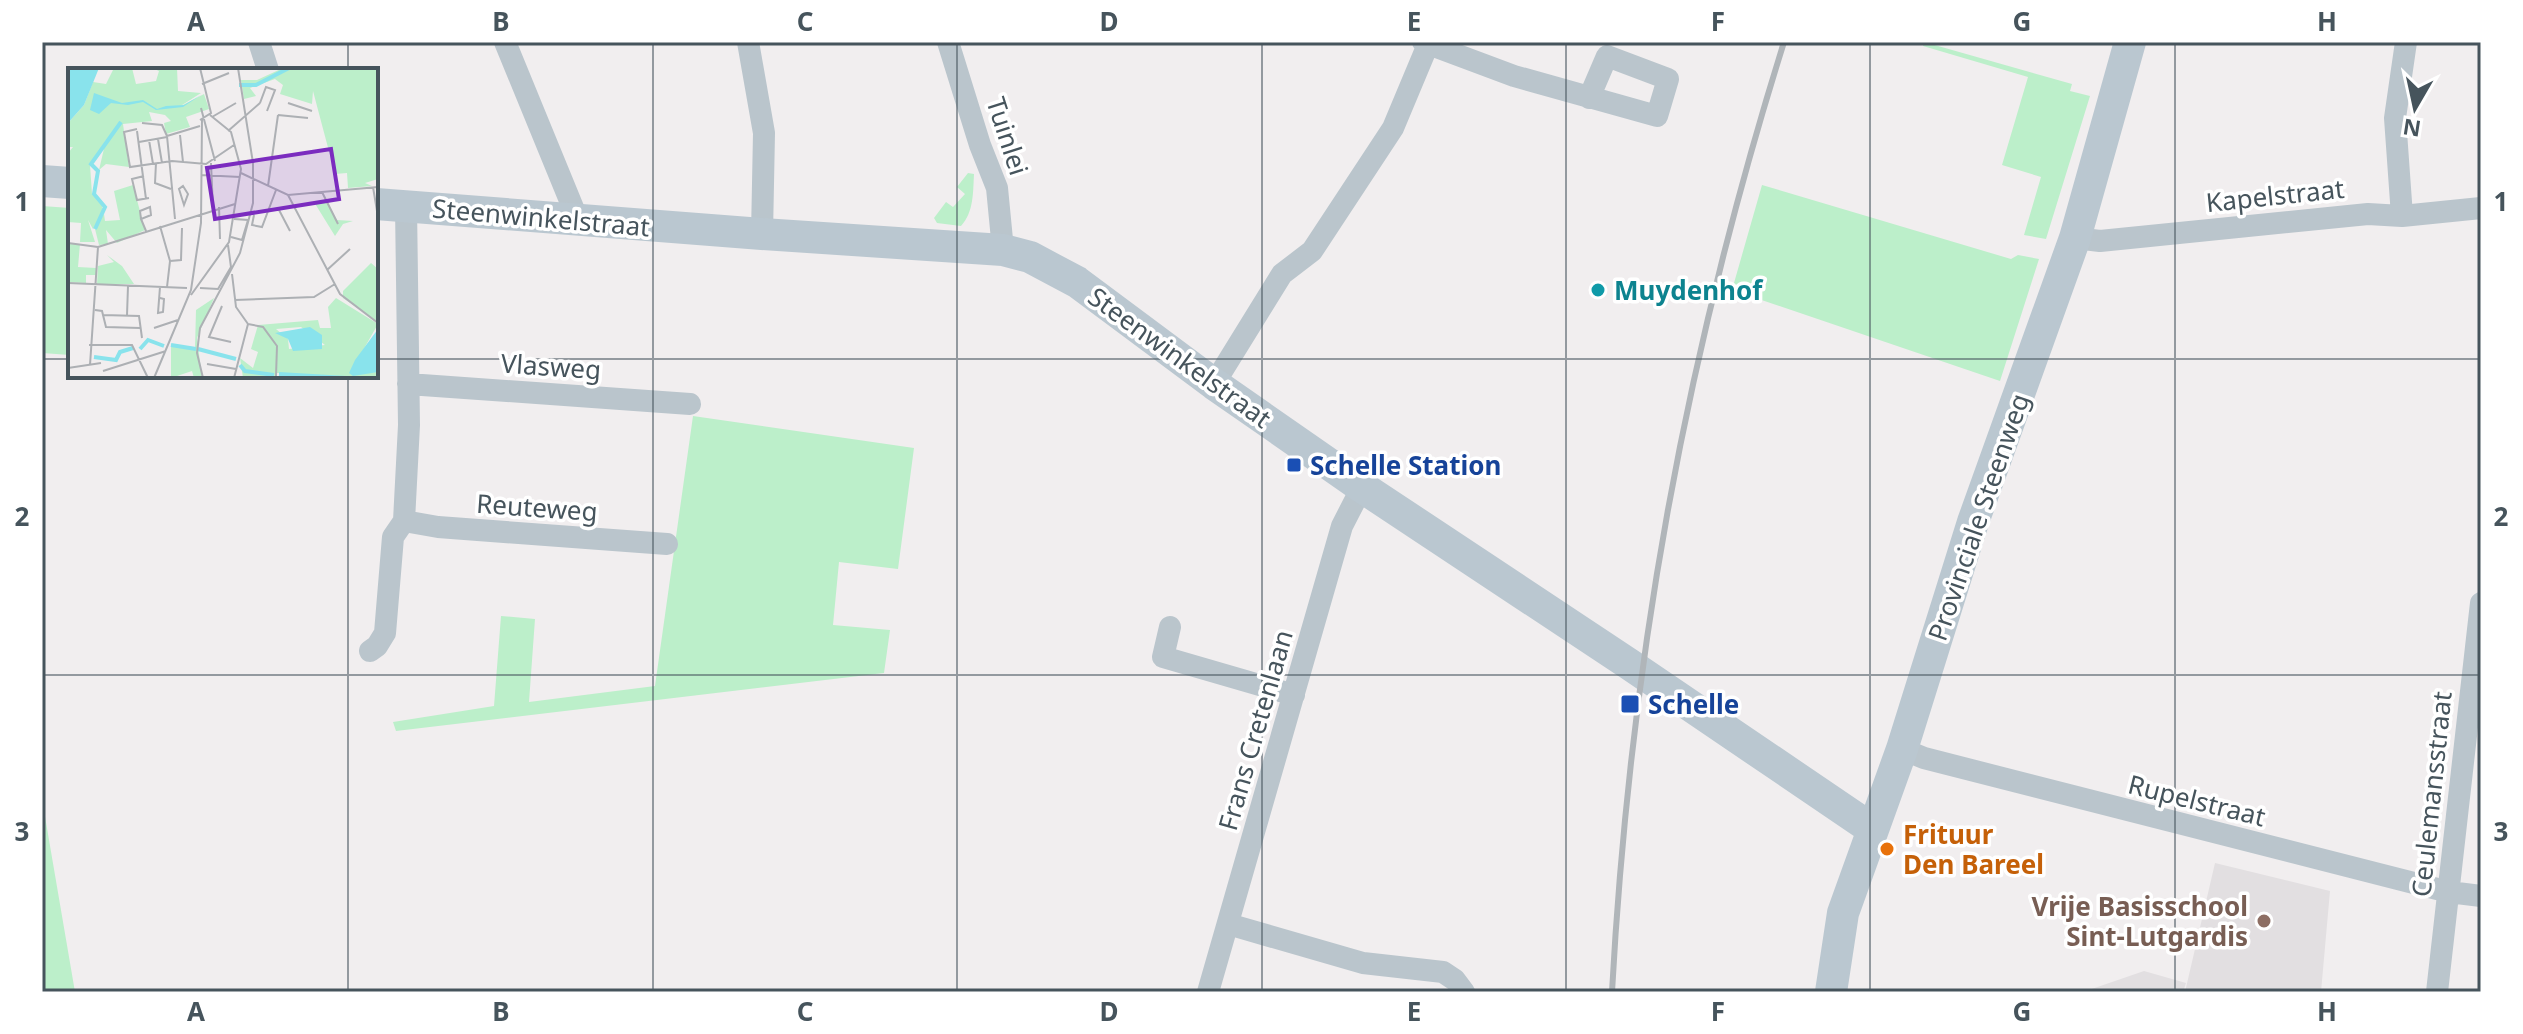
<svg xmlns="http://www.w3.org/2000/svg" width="2523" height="1034" font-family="'Noto Sans',sans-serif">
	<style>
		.education { fill: #e2dfe1 }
		.green { fill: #bcefca }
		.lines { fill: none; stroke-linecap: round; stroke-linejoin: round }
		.street { stroke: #bac5cc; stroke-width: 22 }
		.secondary { stroke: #bac7d0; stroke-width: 32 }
		.rail { stroke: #b0b5b9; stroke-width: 6 }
		.grid { fill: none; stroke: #46545c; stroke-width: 2; stroke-opacity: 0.55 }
		.culture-dot { fill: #0f9aa8; stroke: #fff; stroke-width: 3 }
		.transit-dot { fill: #1a4fb4; stroke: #fff; stroke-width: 3 }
		.food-dot { fill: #e8710a; stroke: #fff; stroke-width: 3 }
		.education-dot { fill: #8d6e63; stroke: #fff; stroke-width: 3 }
		.labels { text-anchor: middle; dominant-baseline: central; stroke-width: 7; stroke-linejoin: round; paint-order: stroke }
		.street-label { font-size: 26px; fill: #46545c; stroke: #fff }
		.culture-label { font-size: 26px; font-weight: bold; fill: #0d838f; stroke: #fff; text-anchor: start }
		.transit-label { font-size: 26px; font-weight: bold; fill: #164399; stroke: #fff; text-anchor: start }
		.food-label { font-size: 26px; font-weight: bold; fill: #c56008; stroke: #fff; text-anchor: start }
		.education-label { font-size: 26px; font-weight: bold; fill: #785e54; stroke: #fff; text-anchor: end }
		.inset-river { fill: none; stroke: #89e3ec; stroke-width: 4 }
		.inset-road { fill: none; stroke: #adb0b4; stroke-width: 2 }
		.view { fill: #7b2cbf; fill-opacity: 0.15; stroke: #7b2cbf; stroke-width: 4 }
		.inset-edge { fill: none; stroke: #46545c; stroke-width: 4 }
		.neatline { fill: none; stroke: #46545c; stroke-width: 3 }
		.grid-label { font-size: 26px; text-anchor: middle; font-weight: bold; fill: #46545c }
	</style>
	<rect width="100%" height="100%" fill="#f1eeef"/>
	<!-- education -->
	<path class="education" d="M2215,863L2330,891L2321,992H2185Z
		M2144,971L2186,983L2183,992H2083Z"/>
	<!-- green -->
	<path class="green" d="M1924,42L2072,84L2070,91L2090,96L2046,239L2024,235L2041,177L2002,165L2028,77L1923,46Z
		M968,173L974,174C973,192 974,212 961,226L937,223L934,218L946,202L953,207L965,194L957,187Z
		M1762,185L2011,259L2018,255L2039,259L2000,381L1732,290Z
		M42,206L70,208V355L42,353Z
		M693,416L914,448L898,569L839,562L833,625L890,630L884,673L396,731L393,722L494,706L501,616L535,619L529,702L655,686Z
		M42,799L75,992H42Z"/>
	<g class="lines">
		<!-- street -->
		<path class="street" d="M259,42L268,70
			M505,42L578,220
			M748,42L764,133L762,234
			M948,42L980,145L997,188L1003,250
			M1423,42L1514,76L1657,116L1668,79L1607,56L1589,98
			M2402,216L2395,118L2406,42
			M2075,238L2100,241L2368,214L2402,216L2481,208
			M408,384L690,404
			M1214,384L1282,274L1312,251L1393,128L1429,42
			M404,521L438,527L667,544
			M1170,627L1163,657L1294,695
			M370,651L377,646L385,633L393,537L404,521L409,425L406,206
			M1902,749L1924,758L2449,892L2481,896
			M1228,924L1363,963L1443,972L1455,980L1464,992
			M1208,992L1342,526L1362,487
			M2437,992L2481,603"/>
		<!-- secondary -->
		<path class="secondary" d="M42,181L70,183
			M376,204L762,234L1003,250L1030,257L1077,282L1214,384L1362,487L1629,664L1872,829
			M1831,992L1843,913L1902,749L1973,522L2075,238L2130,42"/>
		<!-- rail -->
		<path class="rail" d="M1612,992C1630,662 1685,358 1784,42"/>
	</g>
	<!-- grid -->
	<path class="grid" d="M348,42V70M653,42V992M957,42V992M1262,42V992M1566,42V992M1870,42V992M2175,42V992M42,359H70M376,359H2481M348,376V992M42,675H2481"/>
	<!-- markers -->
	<circle class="culture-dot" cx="1598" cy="290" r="8"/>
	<g class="transit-dot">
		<rect x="1286" y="457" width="16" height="16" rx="4"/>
		<rect x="1620" y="694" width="20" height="20" rx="4"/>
	</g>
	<circle class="food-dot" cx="1887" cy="849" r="8"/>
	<circle class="education-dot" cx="2264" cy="921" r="8"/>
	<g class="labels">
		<!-- street labels -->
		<g class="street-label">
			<text transform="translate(1008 136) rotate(72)">Tuinlei</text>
			<text transform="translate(2275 195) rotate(-6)">Kapelstraat</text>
			<text transform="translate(541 217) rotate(5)">Steenwinkelstraat</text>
			<text transform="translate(1180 357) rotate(36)">Steenwinkelstraat</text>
			<text transform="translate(551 366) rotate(4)">Vlasweg</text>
			<text transform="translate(537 507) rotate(4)">Reuteweg</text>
			<text transform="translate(1978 517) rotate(-71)">Provinciale Steenweg</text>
			<text transform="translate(1255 730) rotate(-74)">Frans Cretenlaan</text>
			<text transform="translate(2431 794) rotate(-84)">Ceulemansstraat</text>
			<text transform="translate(2197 800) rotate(14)">Rupelstraat</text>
		</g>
		<!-- culture labels -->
		<g class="culture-label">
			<text x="1614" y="290">Muydenhof</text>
		</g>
		<!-- transit labels -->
		<g class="transit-label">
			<text x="1310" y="465">Schelle Station</text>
			<text x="1648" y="704">Schelle</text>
		</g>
		<!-- food labels -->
		<g class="food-label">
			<text x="1903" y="834">Frituur<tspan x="1903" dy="30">Den Bareel</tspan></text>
		</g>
		<!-- education labels -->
		<g class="education-label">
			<text x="2248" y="906">Vrije Basisschool<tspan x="2248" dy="30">Sint-Lutgardis</tspan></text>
		</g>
	</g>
	<!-- overview -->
	<g transform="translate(68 68)">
		<rect width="310" height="310" fill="#f1eeef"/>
		<path d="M46,0H64L68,16L88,13L91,3L84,0H109L110,23L133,25L111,39L136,26L141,41L118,49L122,59L98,66L96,55L103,53L97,47L81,44L84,53L55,56L61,99L38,96L31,102L38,72L22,97L24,126L34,136L35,146L25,161L20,152L27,174H12L13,155L0,154V85L5,79H0V55L16,37L25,14L38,16ZM215,0H310V111L297,115L304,118L280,120L279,105L267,106L245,23L244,36L212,26L215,17L207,11L182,20L188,28L176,31L173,12H189ZM65,117L77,162L49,175L38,162L40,176L31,177L27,161L36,146L37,153L52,152L46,123ZM258,132L269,152L285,153L275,156L267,168L246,134ZM0,176H12L10,199L28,200V207H18V215L0,214ZM39,187L54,198L66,216H29L30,198L46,194ZM303,195L310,201V254L275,230V223ZM146,230L129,270L134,310H126L124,303L103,310V276L127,280L128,242ZM268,230L310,256L282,305L310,304V310L209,305L208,310H175L172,290L185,300L190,284L183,281L190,257L250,252L252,260H263L260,239ZM233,259L257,277L221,281L220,271L208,261Z" fill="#bcefca" fill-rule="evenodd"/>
		<path d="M0,0H31L16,37L0,55ZM26,25L54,35L75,32L89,41L98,38L116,37L133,27L115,39L88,42L75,34L60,37L43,35L31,46L22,42ZM242,259L254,267V281L225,283L220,271L207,265ZM310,261V304L285,308L281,305L287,292Z" fill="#89e3ec"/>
		<path class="inset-river" d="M171,17H188L221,0M27,161L37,139L26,126L30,103L23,96L53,54M103,277L128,281M72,281L80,272L96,278M130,281L168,291M26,289L48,292L52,284L65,280M172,297L177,303L206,307M211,306L278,310"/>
		<path class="inset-road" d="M134,16L161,5M192,35L198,19L207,22L199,43M220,35L244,43M133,40L147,93M210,47L240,50M144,49L168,35M132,52L143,45L132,0M74,55L94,57L99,68M69,61L56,64L62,99L104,93L138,96L166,77M69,63L78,131M160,63L192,35M112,67L115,94M99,68L107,151M99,68L132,58M90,71L94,95M81,72L85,96M71,74L99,69M88,95L87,115L103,121M143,95L145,141M173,105L220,127L310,119M133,107L172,109M76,108L64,111L69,132L81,130M115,118L120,126L116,137L111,121ZM200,118L210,47M305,119L310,149M254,124L270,156M220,127L272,226L310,255M151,139L152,171M210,140L222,163M186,147L184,157L194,159L208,122M73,151L72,143L82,139L83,147L73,151L78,163M92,158L102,193L99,219M163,169L174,172L180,152L166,151M0,175L30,179M30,179L167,136M102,193L113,192L114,160M259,202L282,181M164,206L168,239L180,256M0,215L119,220M132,220L150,221L163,199L160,177M123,227L161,174L173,101L163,64L142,47M92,230L96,231L95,244L90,245L92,219M167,232L246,229L267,216M154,238L141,269L163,274M27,242L34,243L38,259L72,260M35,247L71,248L74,270M59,247L60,218M180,256L195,259L209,278L208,308M86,260L110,252M21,277H64L80,310M139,296L168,301M22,297L30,179M0,300L33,295M35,303L98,283M86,310L123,222L133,155L134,51M135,310L129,285L132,260L172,185L185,135V95L170,0M166,310L180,256"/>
		<path class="view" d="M263,81L271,131L147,151L139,100Z"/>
		<rect width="310" height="310" class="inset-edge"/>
	</g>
	<!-- border -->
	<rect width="2523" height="1034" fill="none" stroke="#ffffff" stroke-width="88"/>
	<!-- north arrow -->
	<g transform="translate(2415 108) rotate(189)" stroke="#ffffff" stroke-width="6" paint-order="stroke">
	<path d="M0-6L14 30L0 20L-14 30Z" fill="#46545c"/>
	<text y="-12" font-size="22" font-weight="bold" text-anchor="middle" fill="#46545c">N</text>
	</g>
	<rect x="44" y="44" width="2435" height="946" class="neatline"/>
	<g class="grid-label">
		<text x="196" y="31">A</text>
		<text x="501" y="31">B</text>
		<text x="805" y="31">C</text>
		<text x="1109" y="31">D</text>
		<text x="1414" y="31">E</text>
		<text x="1718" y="31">F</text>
		<text x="2022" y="31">G</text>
		<text x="2327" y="31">H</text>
		<text x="22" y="211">1</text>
		<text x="2501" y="211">1</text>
		<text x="22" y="526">2</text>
		<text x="2501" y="526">2</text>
		<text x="22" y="841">3</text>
		<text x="2501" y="841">3</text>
		<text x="196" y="1021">A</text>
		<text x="501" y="1021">B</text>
		<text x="805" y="1021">C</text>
		<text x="1109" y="1021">D</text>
		<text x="1414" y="1021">E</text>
		<text x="1718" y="1021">F</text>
		<text x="2022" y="1021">G</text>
		<text x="2327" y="1021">H</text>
	</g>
</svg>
